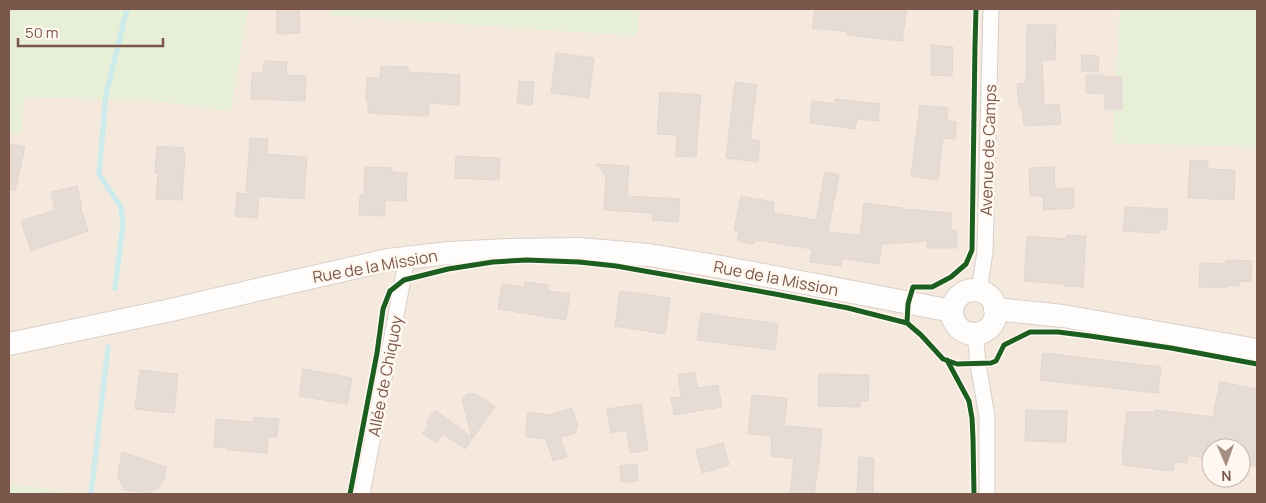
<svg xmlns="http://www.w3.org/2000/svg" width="1266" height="503" font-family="Manrope,sans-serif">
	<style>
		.residential { fill: #f5e9de; fill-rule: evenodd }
		.green { fill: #e7f0d7 }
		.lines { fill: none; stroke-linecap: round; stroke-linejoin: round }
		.stream { stroke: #ceebeb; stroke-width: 5.5 }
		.building { fill: #e6dbd5; stroke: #e3d6cf }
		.minor-casing { stroke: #d8cfca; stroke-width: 17 }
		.secondary-casing { stroke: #dad0cb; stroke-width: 24 }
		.minor { stroke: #fefdfc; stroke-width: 15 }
		.secondary { stroke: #fefdfc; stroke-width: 22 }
		.cycleway-casing { stroke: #fff8f0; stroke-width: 8 }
		.cycleway { stroke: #1b5e20; stroke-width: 5 }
		.labels { text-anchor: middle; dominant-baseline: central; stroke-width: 5; stroke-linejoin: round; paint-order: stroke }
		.street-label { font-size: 16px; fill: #7b564a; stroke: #fff8f0 }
	</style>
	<rect width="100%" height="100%" fill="#f9f4ee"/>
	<!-- residential -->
	<path class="residential" d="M248,9H330L331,15L637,36L639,9H1120L1113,142L1257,147L1256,199H1257V494H89L9,484V132L21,133L24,97L156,101L230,111ZM1211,448H1241V478H1211Z"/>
	<!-- green -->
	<path class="green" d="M9,9H248L231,111L156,101L24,97L21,134L9,132Z
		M330,9H639L637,36L331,15Z
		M1120,9H1257V147L1113,143Z
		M9,484L89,494H9Z"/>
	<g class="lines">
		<!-- stream -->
		<path class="stream" d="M115,288L123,224L121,207L99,174L106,94L127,9
			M91,494L108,347"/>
	</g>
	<!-- building -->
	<path class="building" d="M277,9H299L300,33L277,34Z
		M815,9H907L902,41L847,35L848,32L812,28Z
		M1027,25H1056L1055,60H1042L1044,105L1059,104L1061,124L1024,126L1022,107L1019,108L1017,84L1026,83Z
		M931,45L953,47L952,76L931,75Z
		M556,53L594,58L589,98L551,93Z
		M1082,55L1099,56L1098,72L1081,71Z
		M264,61L287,62L286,75L306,76L305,101L251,99L252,73H263Z
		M381,66L408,67V72L460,75L459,105L429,103L428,116L368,113V102L366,101L367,78H380Z
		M1086,75H1104V77H1122V109H1105V94L1086,93Z
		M519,81L534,82L532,105L517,103Z
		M735,82L757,85L750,139L760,141L758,162L726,158Z
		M660,92L701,95L696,157L676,156L677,135L657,134Z
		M835,99L880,104L878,121L857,119L855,129L810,123L812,101L835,104Z
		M920,105L948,108L947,120L956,122L955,139L943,138L938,180L911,176Z
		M250,138L268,139L267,154L307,157L304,199L259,196L257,218L235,216L237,193L246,194Z
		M9,144L25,147L15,191L9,190Z
		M157,146L184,148V155H185L182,200L156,199L158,173H155Z
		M456,156L500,158L499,180L455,178Z
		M1190,160L1208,161V169L1235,170L1234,200L1188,198Z
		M596,164L629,166L627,196L680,199L678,222L652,220L653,213L604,210L606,176Z
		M365,167L392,168V172L407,173L406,201L385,200L384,216L359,215L360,195H364Z
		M1054,167L1055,189L1074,188V208L1043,210L1044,197L1030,195L1029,168Z
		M825,172L839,175L828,232L860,235L864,203L903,208V209L951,213V230L957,231V248H927V241L882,244L879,264L842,258L841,266L810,262L812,249L755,240L754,244L737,241L739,231L734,230L741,196L774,202L773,213L816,220Z
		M77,186L82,208L81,209L88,231L31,251L21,221L55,210L51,192Z
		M1125,207L1168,209L1166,230L1158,229V233L1123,231Z
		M1067,235L1086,236L1083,287L1065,286V284L1024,281L1027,236L1067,239Z
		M1226,260L1252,261L1251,282L1240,281L1239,286H1227V288L1199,287L1200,263L1226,264Z
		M525,282L548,285V291L570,294L566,320L498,309L502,284L524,287Z
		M620,291L670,298L665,334L615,326Z
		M701,313L778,324L775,350L697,340Z
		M1043,353L1161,367L1158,393L1040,380Z
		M303,369L352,378L347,404L300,396V389Z
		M140,370L178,374L174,413L135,409Z
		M695,372L697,388L718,385L722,407L674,415L671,398L681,397L678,375Z
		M819,374L869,375L868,401H860V407L818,406Z
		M1220,382L1257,389V467L1241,464V448H1211V459L1188,455L1187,463L1174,461L1173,471L1122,465L1124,453H1122L1127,412H1155V410L1213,417Z
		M467,394H476L495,407L465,449L443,434L437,443L422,433L429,424L426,422L435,410L472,437L462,400Z
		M752,395L787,398L784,426L822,429L819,463L814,494H790L794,459L771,456L772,436L748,434Z
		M641,404L648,450L630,453L627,430L611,433L607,409Z
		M572,408L578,427L575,433L560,437L567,457L553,461L546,439L525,436L528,412L550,415Z
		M1026,410L1067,411L1066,442L1025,441Z
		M254,417L279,419L277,437H268L267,453L227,450V448L214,447L216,419L253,422Z
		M723,443L729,465L702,473L696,450Z
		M122,452L166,467L164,479L158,488L150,492L146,493L125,490L119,480L118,473Z
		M859,457L874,458L873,494H857Z
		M637,464L638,481L621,482L620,466Z"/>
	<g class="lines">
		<!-- minor casing -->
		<g class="minor-casing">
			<path id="minor" d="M979,291L985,252L991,9
				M975,333L978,364L987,416V494
				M362,494L407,258"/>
		</g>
		<!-- secondary casing -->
		<g class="secondary-casing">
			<path id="secondary" d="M952 312a22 22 0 1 1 44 0a22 22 0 1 1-44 0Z
				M995,309L1063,316L1257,350
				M9,344L171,310L265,288L388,260L449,253L509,250L579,249L649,255L721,267L952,311"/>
		</g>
		<!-- minor -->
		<use href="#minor" class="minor"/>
		<!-- secondary -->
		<use href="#secondary" class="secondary"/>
		<!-- cycleway casing -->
		<g class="cycleway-casing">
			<path id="cycleway" d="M907,323L908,304L913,287H932L951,277L966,264L972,250L975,46L976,9
				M947,360L969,401L972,418L973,439L974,494
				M350,494L377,353L383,309L390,291L404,280L448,269L493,262L526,260L579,262L616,266L775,294L848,308L907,323L921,335L943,359L957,364L991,363L996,361L1004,345L1030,332H1058L1090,336L1171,348L1257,364"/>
		</g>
		<!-- cycleway -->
		<use href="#cycleway" class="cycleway"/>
	</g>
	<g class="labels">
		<!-- street labels -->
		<g class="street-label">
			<text transform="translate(988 150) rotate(-88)">Avenue de Camps</text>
			<text transform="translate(375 266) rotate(-10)">Rue de la Mission</text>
			<text transform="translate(776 278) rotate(11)">Rue de la Mission</text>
			<text transform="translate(385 376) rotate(-79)">Allée de Chiquoy</text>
		</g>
	</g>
	<!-- border -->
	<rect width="1266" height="503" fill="none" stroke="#7b564a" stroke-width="20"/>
	<!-- north arrow -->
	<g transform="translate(1226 463) rotate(178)"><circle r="24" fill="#fff8f0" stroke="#cab7ae"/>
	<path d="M0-4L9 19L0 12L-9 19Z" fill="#a78d83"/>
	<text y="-8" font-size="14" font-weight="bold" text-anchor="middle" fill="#7b564a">N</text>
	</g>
	<!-- scale -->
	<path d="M18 38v8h145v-8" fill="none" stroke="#7b564a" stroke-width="2.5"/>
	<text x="25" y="38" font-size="15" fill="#7b564a" stroke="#fff8f0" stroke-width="4" paint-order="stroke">50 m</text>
</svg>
